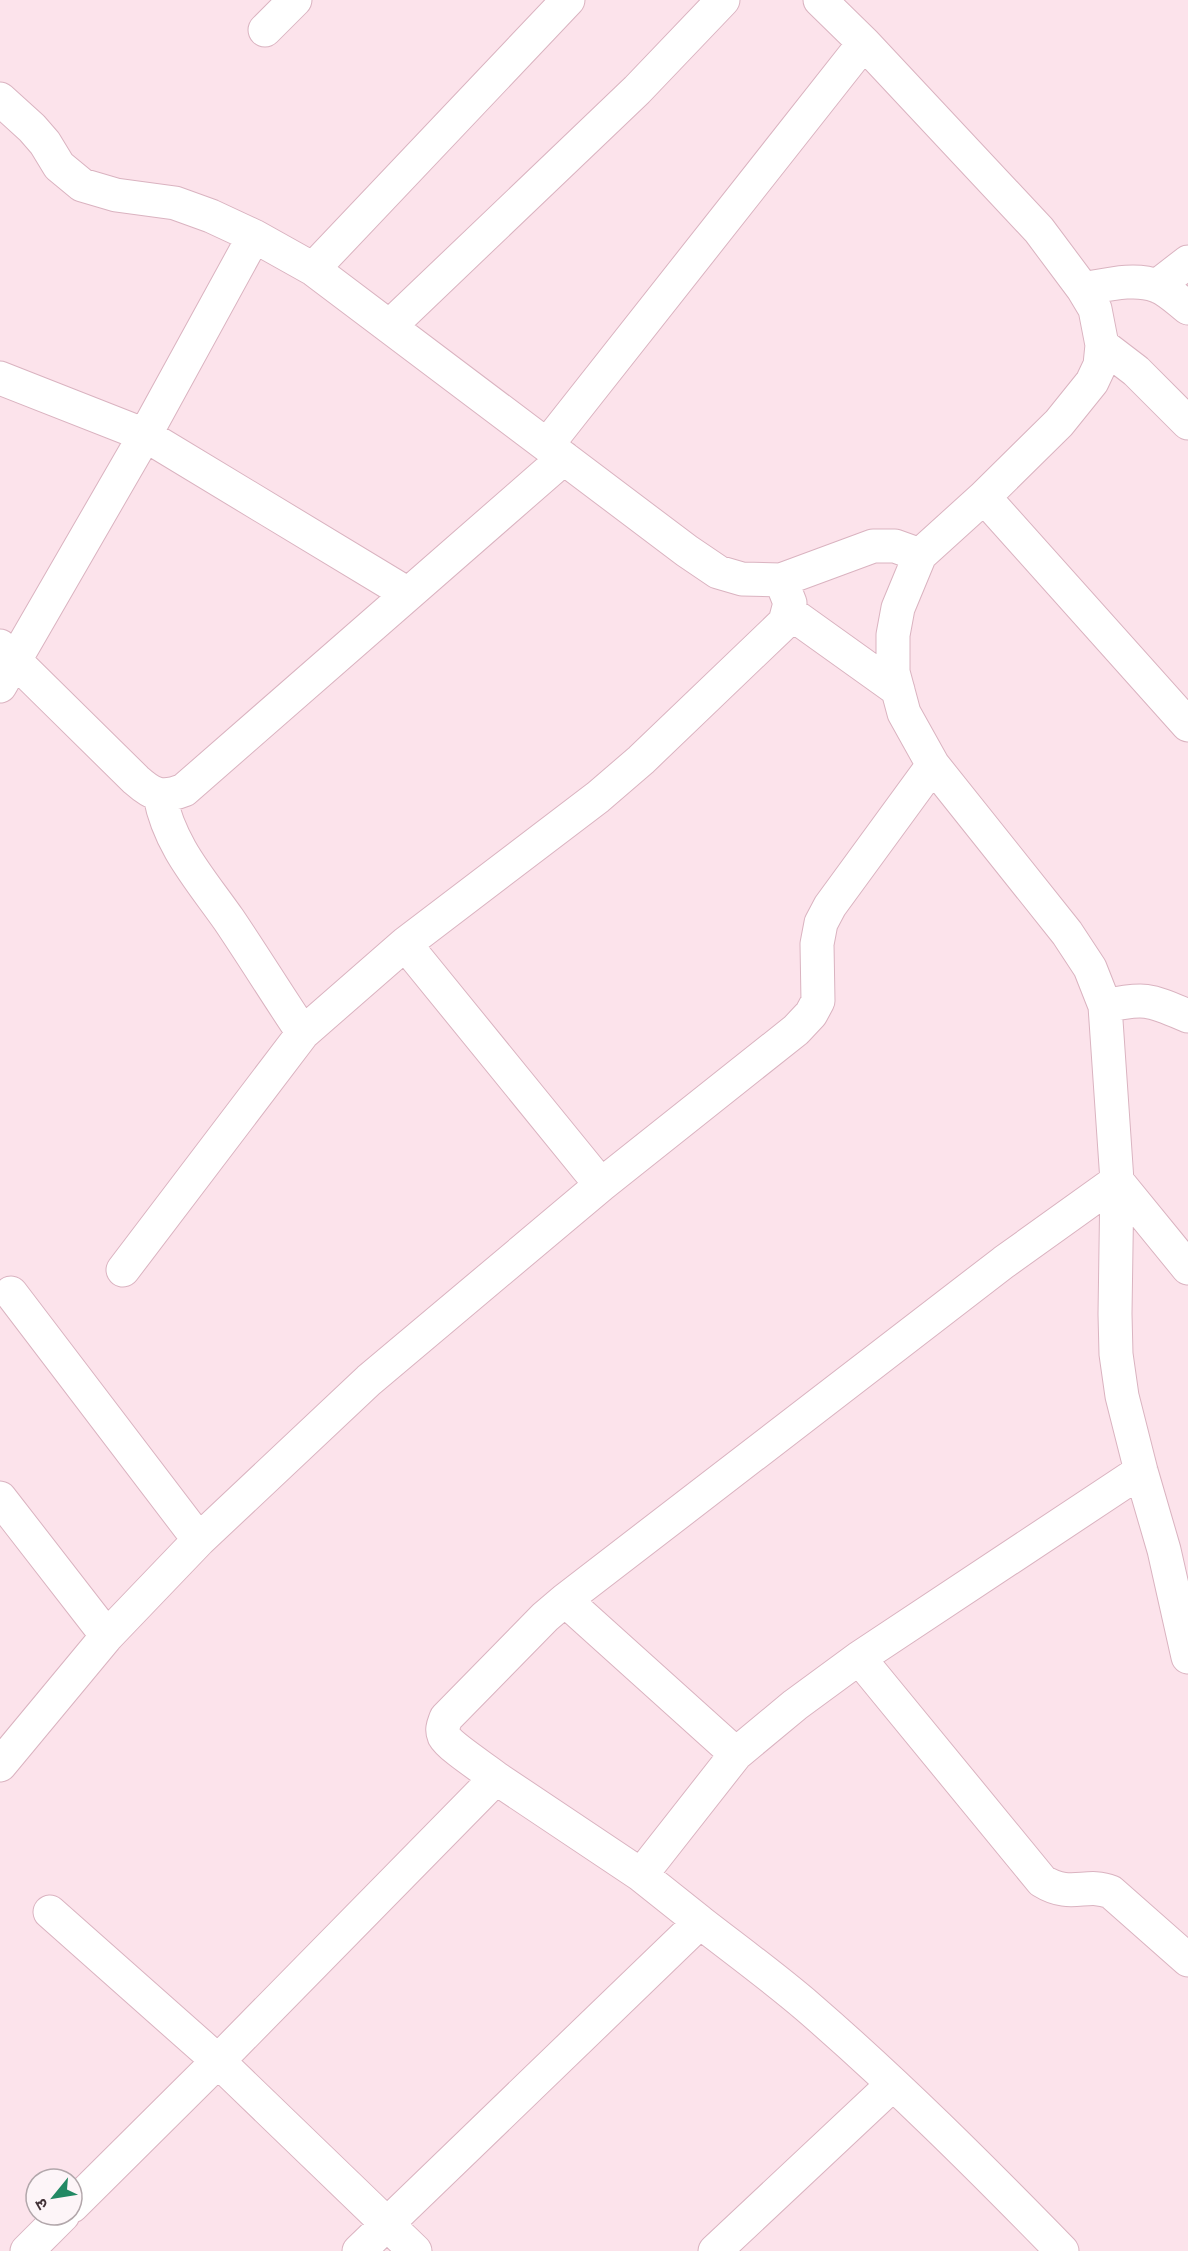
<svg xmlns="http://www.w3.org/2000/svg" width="1188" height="2251" font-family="Helvetica,'Noto Sans Devanagari',sans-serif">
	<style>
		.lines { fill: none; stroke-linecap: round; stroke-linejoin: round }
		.minor-casing { stroke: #dab3c0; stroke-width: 35 }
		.minor { stroke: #fff; stroke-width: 33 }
	</style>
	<rect width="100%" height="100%" fill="#fce3eb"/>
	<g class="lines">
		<!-- minor casing -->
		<g class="minor-casing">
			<path id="minor" d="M820,0L864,43L1039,230L1083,289L1095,309L1102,345L1100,365L1092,382L1059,423L984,497L920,555L898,608L893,635V672L904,713L933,765L1067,933L1090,968L1105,1006L1117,1181L1115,1314L1116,1354L1122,1396L1141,1471L1164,1550L1188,1657
				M265,30L295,0
				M0,99L32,128L45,143L59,166L82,185L116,195L175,203L211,216L254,236L313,269L687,551L718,572L742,579L781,580L873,546H895L920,555
				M313,269L568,0
				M1157,286L1188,262
				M1083,289C1106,285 1135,277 1157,286C1168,290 1179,301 1188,308
				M390,326L637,90L723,0
				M1102,345L1136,371L1188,423
				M0,378L145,435L408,594
				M547,445L864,43
				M984,497L1188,725
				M789,612L898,690
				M0,646L136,780C153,795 161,799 184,790L564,458
				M0,686L145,435L254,236
				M160,796C169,845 201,880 229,920C254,957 278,996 303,1033
				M1105,1006C1146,997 1150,1000 1188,1016
				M601,1185L405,944L598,797L641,760L785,622L790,603L781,580
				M123,1270L303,1033L405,944
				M11,1293L199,1540
				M0,1498L107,1636
				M565,1600L736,1754
				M859,1658L1042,1881C1071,1899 1086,1882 1111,1892L1188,1960
				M0,1765L107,1636L199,1540L369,1380L601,1185L796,1030L811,1014L818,1001L817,944L821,923L830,906L933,765
				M496,1778C485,1769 450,1747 444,1736C441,1729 444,1724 446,1718L545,1617L565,1600L1004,1262L1117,1181L1188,1268
				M641,1875L736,1754L795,1705L859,1658L1141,1471
				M50,1912L218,2061L415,2251
				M72,2206L218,2061L496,1778L641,1875L700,1922
				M27,2251L63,2215
				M359,2251L700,1922C736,1950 773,1977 808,2007C897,2084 980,2167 1062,2251
				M715,2251L893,2084"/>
		</g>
		<!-- minor -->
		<use href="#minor" class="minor"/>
	</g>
	<!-- north arrow -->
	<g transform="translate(54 2197) rotate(240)"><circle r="28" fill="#fdf5f8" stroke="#b2a7ab" stroke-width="1.5"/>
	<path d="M0-4.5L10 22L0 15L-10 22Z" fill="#228964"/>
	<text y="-9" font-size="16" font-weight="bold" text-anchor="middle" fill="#423237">उ</text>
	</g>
</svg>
